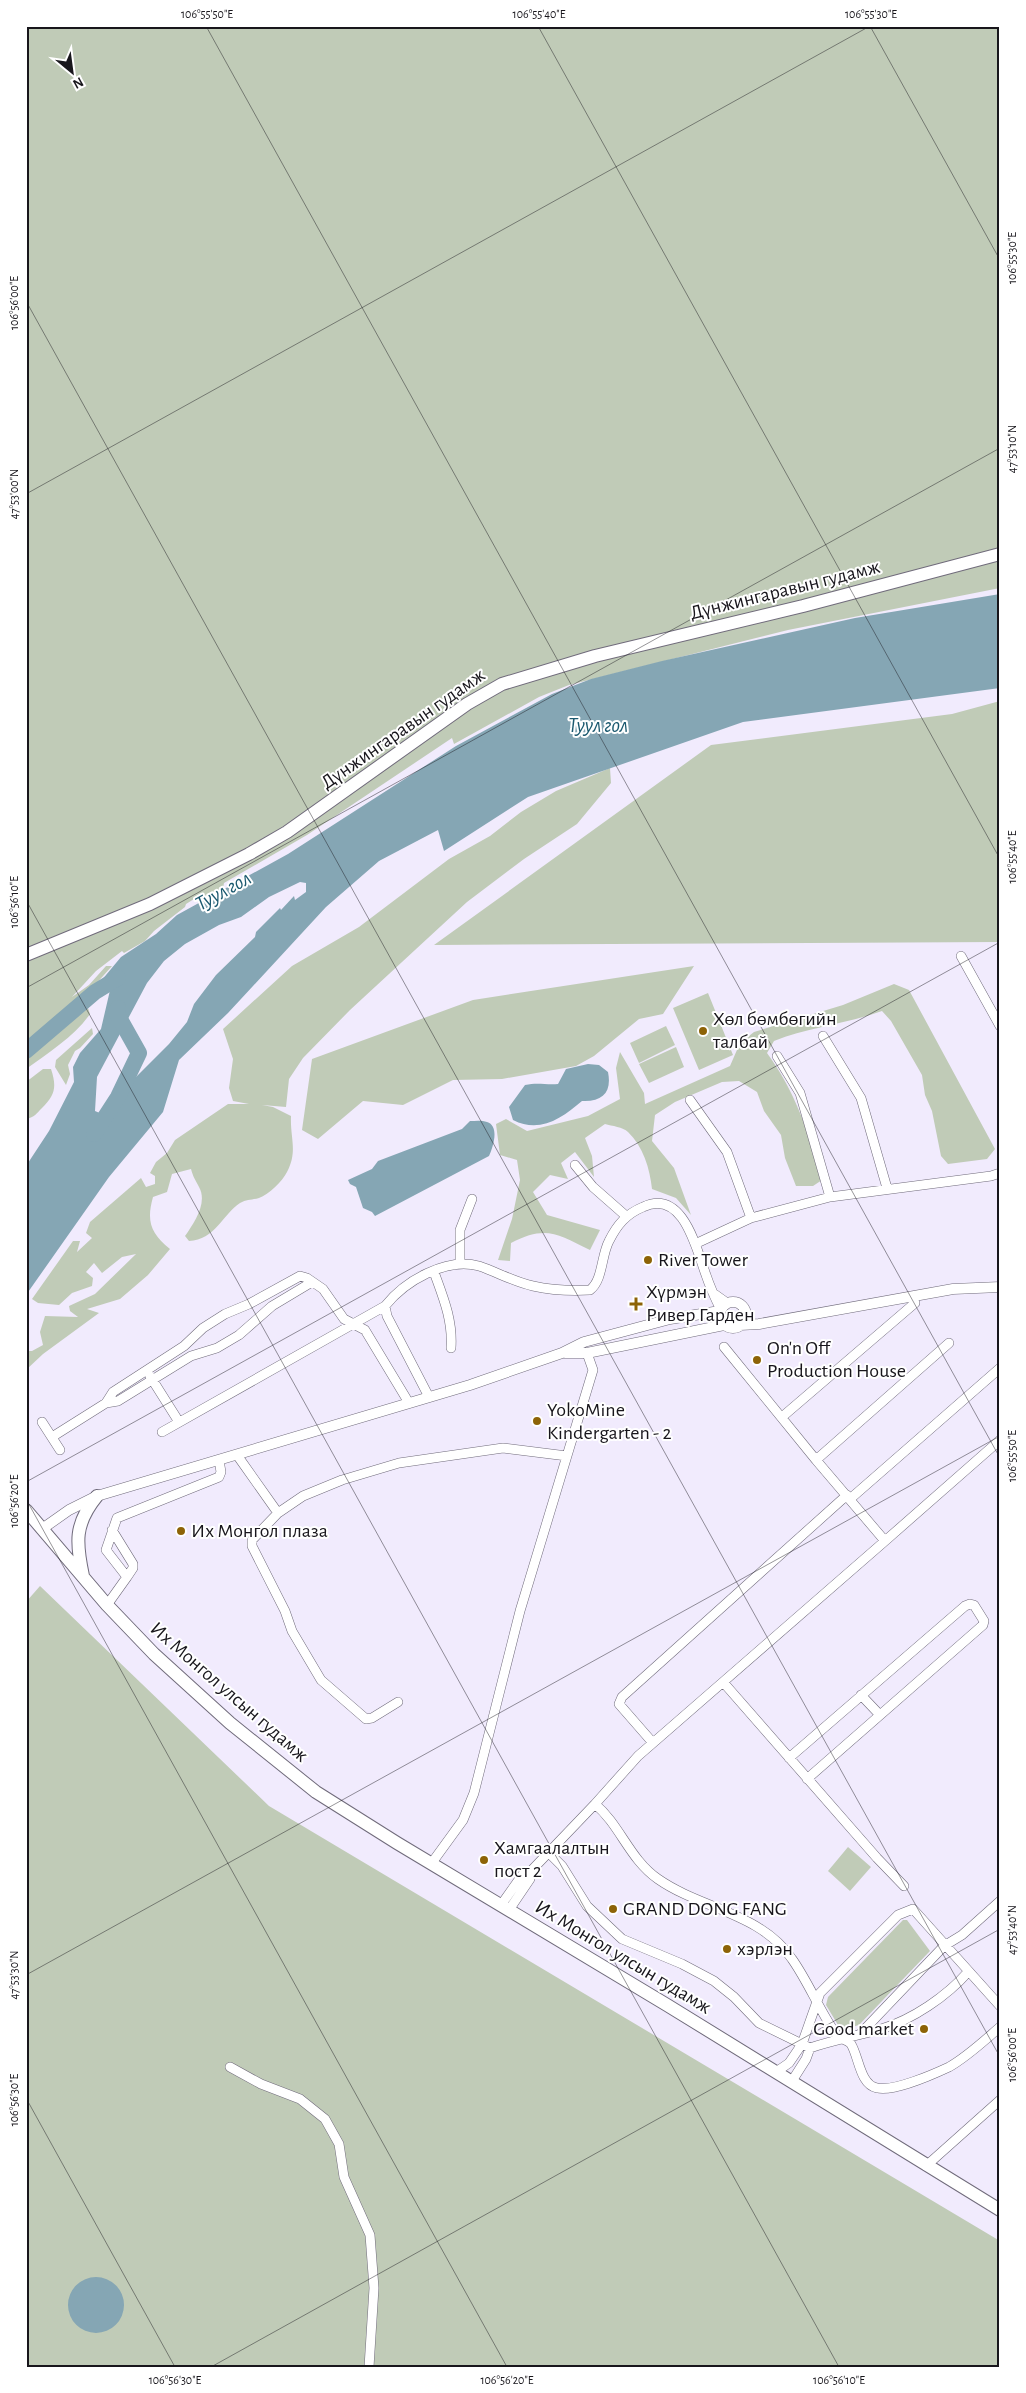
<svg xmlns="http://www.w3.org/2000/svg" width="1026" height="2393" font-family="'Alegreya Sans',sans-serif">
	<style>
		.green { fill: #c0cbb7 }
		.water { fill: #85a6b4; fill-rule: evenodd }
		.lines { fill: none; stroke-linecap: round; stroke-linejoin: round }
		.river { stroke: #85a6b4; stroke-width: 16 }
		.minor-casing { stroke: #706b7b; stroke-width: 10 }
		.tertiary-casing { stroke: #706b7b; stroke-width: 11 }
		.primary-casing { stroke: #706b7b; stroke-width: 14 }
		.minor { stroke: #fff; stroke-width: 9 }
		.tertiary { stroke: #fff; stroke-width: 10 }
		.primary { stroke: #fff; stroke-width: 12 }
		.ticks { fill: none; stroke: #18161c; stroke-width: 1; stroke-opacity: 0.45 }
		.poi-dot { fill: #8d6307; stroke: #fff; stroke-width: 2 }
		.labels { text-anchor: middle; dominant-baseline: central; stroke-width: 4; stroke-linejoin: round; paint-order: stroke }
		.street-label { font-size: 20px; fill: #18161c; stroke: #fff }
		.poi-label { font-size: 20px; fill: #18161c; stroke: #fff; text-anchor: start }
		.water-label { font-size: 21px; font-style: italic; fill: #1b596f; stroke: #fff }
		.neatline { fill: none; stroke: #18161c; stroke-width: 2 }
		.ticks-label { font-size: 12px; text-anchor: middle; fill: #18161c }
	</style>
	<rect width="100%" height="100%" fill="#f1ebfd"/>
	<!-- green -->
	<path class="green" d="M26,26H1000V588L788,630L569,685L539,697L454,744L452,738L307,835L224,883L223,888L201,900L194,899L186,904L185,907L154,931L145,941L124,953L122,951L96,971L72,997L89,985L106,966H112L86,995L26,1044Z
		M1000,701V942L434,945L711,745L952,714Z
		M610,768L611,783L577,824L524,859L467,902L350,1010L303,1058L289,1079L286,1107L262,1105L273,1107L291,1116C290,1139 298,1151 287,1172C282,1182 269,1194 259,1198C252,1200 247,1199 240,1203C223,1214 215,1240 189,1241L185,1236C194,1223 208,1203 199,1187C196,1181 193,1177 191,1169L172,1174L167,1192L153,1197C146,1222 151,1233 170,1249L148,1275L120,1299L87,1309L99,1313L43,1354L26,1370V1351H32L43,1345L40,1332L45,1316L78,1317L70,1311L69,1306L95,1294L136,1254L122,1257L102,1273L94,1263L86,1272L93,1278L92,1286L72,1293L59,1305L38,1303L32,1299L73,1241H80L77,1252L92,1238L86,1233L90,1222L141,1178L146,1187L155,1184V1176L150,1173L156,1162L167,1153L175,1140L228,1104H249L233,1101L229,1088L233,1059L223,1029L292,966L359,927L449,859L490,836L521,812L556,791Z
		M694,966L663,1014L639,1019L594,1056L576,1066L502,1079L453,1080L403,1105L363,1101L318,1139L302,1130L312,1059L473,1000Z
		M894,984L909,990L995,1149L987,1159L948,1164L941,1156L932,1111L925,1095L922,1075L891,1021L882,1011C846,1024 809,1027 774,1041L767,1053C795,1091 810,1135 822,1180L813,1186H796L785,1158L781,1135L764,1111L757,1092L739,1081L722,1082L675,1102L655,1115L652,1141L674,1168L691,1215L676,1198L652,1189C650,1169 643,1146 628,1132C623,1127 612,1126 605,1124L585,1138L592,1156L594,1177L575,1152L561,1163L568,1179L550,1175L533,1192L547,1215L600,1230L590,1250C557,1234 546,1225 511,1243L510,1261L498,1260L512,1219L520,1180L517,1160L500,1155L496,1124L506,1119L527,1131L588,1116L620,1099L616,1068L620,1052L644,1093L645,1104L730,1066L740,1043L754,1032L843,1005Z
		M708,993L733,1055L699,1070L673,1008Z
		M88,1008L90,1014C75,1036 48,1053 26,1069V1058L56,1031Z
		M666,1026L675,1045L639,1063L630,1043Z
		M92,1028L93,1034L80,1048L75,1051L68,1065L70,1074L66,1085L55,1067L56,1060Z
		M676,1047L684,1067L649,1083L639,1064Z
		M43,1069H51C57,1087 55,1095 42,1108C36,1114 35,1117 26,1119V1082Z
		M40,1586L269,1806L1000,2241V2367H26V1602Z
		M848,1847L871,1867L850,1891L828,1871Z
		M903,1920H907L930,1951L859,2025L841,2030L826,2005L828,1997Z"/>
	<!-- water -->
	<path class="water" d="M1000,594V688L743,722L528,797L444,851L438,830L379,861L326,907L228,1013L179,1060L163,1112L109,1177L26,1295V1166L49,1131L74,1082L73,1067L80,1053L101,1029L111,986L103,990L96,987L121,957L156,934L177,915L288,854L456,746L552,694L591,679L662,661L855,618ZM300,882L306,883V892L295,900L294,896L281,910L280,908L256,932L255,937L216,975L194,1004L187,1022L169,1044L135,1078L109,1117L95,1111L97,1077L147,983L164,961L185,944L219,925L241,917L269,897Z
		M588,1064L599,1065L608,1072C612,1092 603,1102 582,1101C562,1118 540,1134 513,1120L509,1107L525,1085C538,1082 545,1085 558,1084L566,1069Z
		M470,1121C475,1121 482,1120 487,1122C500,1126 493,1147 489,1156L375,1216L372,1212L363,1208L356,1187L350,1184L348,1180L372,1169L378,1161L462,1129Z
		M68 2305a28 28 0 1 1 56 0a28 28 0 1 1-56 0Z"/>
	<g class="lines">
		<!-- river -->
		<path class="river" d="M26,1051L95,992L118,978
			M94,1134L118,1097L139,1053L116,1012L118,1008"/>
		<!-- minor casing -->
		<g class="minor-casing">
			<path id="minor" d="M961,956L1000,1026
				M823,1036L861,1098L887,1188
				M777,1056L800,1093L830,1197
				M690,1100L727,1152L751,1218
				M575,1165L593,1187L626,1216
				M695,1244L751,1218L830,1197L991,1176L1000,1173
				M460,1264V1230L472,1199
				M434,1272C443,1297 453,1320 451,1348
				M713,1293L727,1303
				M385,1306L387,1316L429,1397
				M724,1347L816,1460L885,1541L1000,1440
				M150,1376L179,1422
				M106,1403L113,1392L184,1346L203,1328L225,1314L249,1304L300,1276L307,1278L323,1289L344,1319L365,1330L409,1403
				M782,1417L915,1303
				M42,1422L60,1450
				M162,1432L385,1306C405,1281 446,1257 479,1266C497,1272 514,1282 533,1286C551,1290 572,1291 590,1290C603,1280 601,1256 609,1241C617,1225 626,1214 643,1207C683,1188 696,1248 706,1275C710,1287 715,1298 721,1310
				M52,1437L106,1403L118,1401L191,1356L217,1348L239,1335L272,1306L312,1282
				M237,1455L278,1513L303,1496L342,1480L399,1463L503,1448L567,1456
				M816,1460L949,1343
				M850,1499L1000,1368
				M278,1513L252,1540V1546L285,1611L292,1631L321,1680L366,1719L372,1718L398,1702
				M112,1530L133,1564V1568L127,1577
				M885,1541L638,1756L595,1804C620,1825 630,1860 658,1879C701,1909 761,1913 792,1959C809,1983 819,2010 836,2034C840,2040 847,2039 851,2044C859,2057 860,2085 877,2088C893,2092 934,2074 949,2067C967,2057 985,2040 1000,2027
				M107,1605L127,1577L106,1550L117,1518L219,1477L221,1472L219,1460
				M723,1682L877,1858L904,1886
				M861,1695L879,1714
				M653,1743L619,1704L622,1697L847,1495
				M789,1758L965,1606L970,1604L974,1605L984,1621L983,1625L807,1779
				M548,1852L562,1866L587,1906L622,1939L682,1964L714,1981L734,1997L759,2023L810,2048C833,2040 857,2036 881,2029C912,2020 947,1996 968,1972
				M431,1864L463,1820L474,1793L520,1611L593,1370L587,1353
				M501,1905L523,1874H528L595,1804
				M509,1910L530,1879L528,1874
				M861,2033L944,1946L962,1935L1000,1901
				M230,2067L261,2084L300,2099L325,2119L339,2144L344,2177L370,2235L374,2288L369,2367
				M776,2072L789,2063L802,2044L820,1993L898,1915L913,1909L1000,2006
				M792,2081L806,2059L810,2048
				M926,2166L1000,2100"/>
		</g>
		<!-- tertiary casing -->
		<g class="tertiary-casing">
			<path id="tertiary" d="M720 1315a13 13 0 1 1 26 0a13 13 0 1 1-26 0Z
				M740,1325L759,1324L953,1289L1000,1287
				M565,1353H587L724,1325
				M42,1529L69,1510L97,1496L470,1385L562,1353L584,1342L670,1319L720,1311"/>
		</g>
		<!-- primary casing -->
		<g class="primary-casing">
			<path id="primary" d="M26,955L150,904L249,854L287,832L467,704L502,684L595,656L803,606L1000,554
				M26,1510L107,1605L154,1654L230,1723L316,1792L397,1843L667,2005L1000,2210
				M83,1576C76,1543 74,1524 97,1496"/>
		</g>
		<!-- minor -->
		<use href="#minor" class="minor"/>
		<!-- tertiary -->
		<use href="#tertiary" class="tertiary"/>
		<!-- primary -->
		<use href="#primary" class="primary"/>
	</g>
	<!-- ticks -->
	<path class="ticks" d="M206,26L1000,1458M538,26L1000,859M870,26L1000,260M26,301L1000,2057M26,494L870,26M26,900L839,2367M26,988L1000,448M26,1482L1000,942M26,1499L507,2367M26,1975L1000,1436M26,2098L175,2367M211,2367L1000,1929"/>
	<!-- markers -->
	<g class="poi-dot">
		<circle cx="703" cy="1031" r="5"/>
		<circle cx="648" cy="1260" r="5"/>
		<path d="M633.5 1296.5h5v5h5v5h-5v5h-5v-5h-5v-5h5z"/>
		<circle cx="757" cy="1360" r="5"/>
		<circle cx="537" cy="1421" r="5"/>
		<circle cx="181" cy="1531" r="5"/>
		<circle cx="484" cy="1860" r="5"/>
		<circle cx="613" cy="1909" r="5"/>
		<circle cx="727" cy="1949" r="5"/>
		<circle cx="924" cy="2029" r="5"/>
	</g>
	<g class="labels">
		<!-- street labels -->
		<g class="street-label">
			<text transform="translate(785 590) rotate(-14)">Дүнжингаравын гудамж</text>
			<text transform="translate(403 729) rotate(-35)">Дүнжингаравын гудамж</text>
			<text transform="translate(229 1692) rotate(41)">Их Монгол улсын гудамж</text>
			<text transform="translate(623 1957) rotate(31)">Их Монгол улсын гудамж</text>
		</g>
		<!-- poi labels -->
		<g class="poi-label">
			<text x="713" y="1019">Хөл бөмбөгийн<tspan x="713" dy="23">талбай</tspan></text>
			<text x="658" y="1260">River Tower</text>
			<text x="646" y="1292">Хүрмэн<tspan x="646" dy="23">Ривер Гарден</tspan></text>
			<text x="767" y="1348">On'n Off<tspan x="767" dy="23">Production House</tspan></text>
			<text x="547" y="1410">YokoMine<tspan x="547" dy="23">Kindergarten - 2</tspan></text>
			<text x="191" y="1531">Их Монгол плаза</text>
			<text x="494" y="1848">Хамгаалалтын<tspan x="494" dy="23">пост 2</tspan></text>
			<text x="623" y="1909">GRAND DONG FANG</text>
			<text x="737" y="1949">хэрлэн</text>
			<text x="914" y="2029" text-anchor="end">Good market</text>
		</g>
		<!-- water labels -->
		<g class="water-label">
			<text x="598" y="725">Туул гол</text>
			<text transform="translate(223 891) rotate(-29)">Туул гол</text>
		</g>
	</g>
	<!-- border -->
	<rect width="1026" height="2393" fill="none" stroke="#ffffff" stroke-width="55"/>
	<!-- north arrow -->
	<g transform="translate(72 72) rotate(151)" stroke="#ffffff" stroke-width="4" paint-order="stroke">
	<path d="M0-4L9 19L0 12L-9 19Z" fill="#18161c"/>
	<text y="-8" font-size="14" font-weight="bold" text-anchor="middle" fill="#18161c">N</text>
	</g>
	<rect x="28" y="28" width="970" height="2338" class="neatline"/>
	<g class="ticks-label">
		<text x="207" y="18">106°55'50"E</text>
		<text x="539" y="18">106°55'40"E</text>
		<text x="871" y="18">106°55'30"E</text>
		<text transform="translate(1012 258) rotate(-90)" y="4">106°55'30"E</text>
		<text transform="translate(14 303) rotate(-90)" y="4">106°56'00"E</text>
		<text transform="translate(1012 449) rotate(-90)" y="4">47°53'10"N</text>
		<text transform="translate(14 494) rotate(-90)" y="4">47°53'00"N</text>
		<text transform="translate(1012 857) rotate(-90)" y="4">106°55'40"E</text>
		<text transform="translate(14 902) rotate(-90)" y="4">106°56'10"E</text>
		<text transform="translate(1012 1456) rotate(-90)" y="4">106°55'50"E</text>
		<text transform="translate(14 1501) rotate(-90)" y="4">106°56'20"E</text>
		<text transform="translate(1012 1930) rotate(-90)" y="4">47°53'40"N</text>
		<text transform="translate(14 1975) rotate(-90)" y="4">47°53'30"N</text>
		<text transform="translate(1012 2055) rotate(-90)" y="4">106°56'00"E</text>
		<text transform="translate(14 2100) rotate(-90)" y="4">106°56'30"E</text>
		<text x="175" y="2384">106°56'30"E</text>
		<text x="507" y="2384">106°56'20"E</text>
		<text x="839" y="2384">106°56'10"E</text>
	</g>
</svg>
